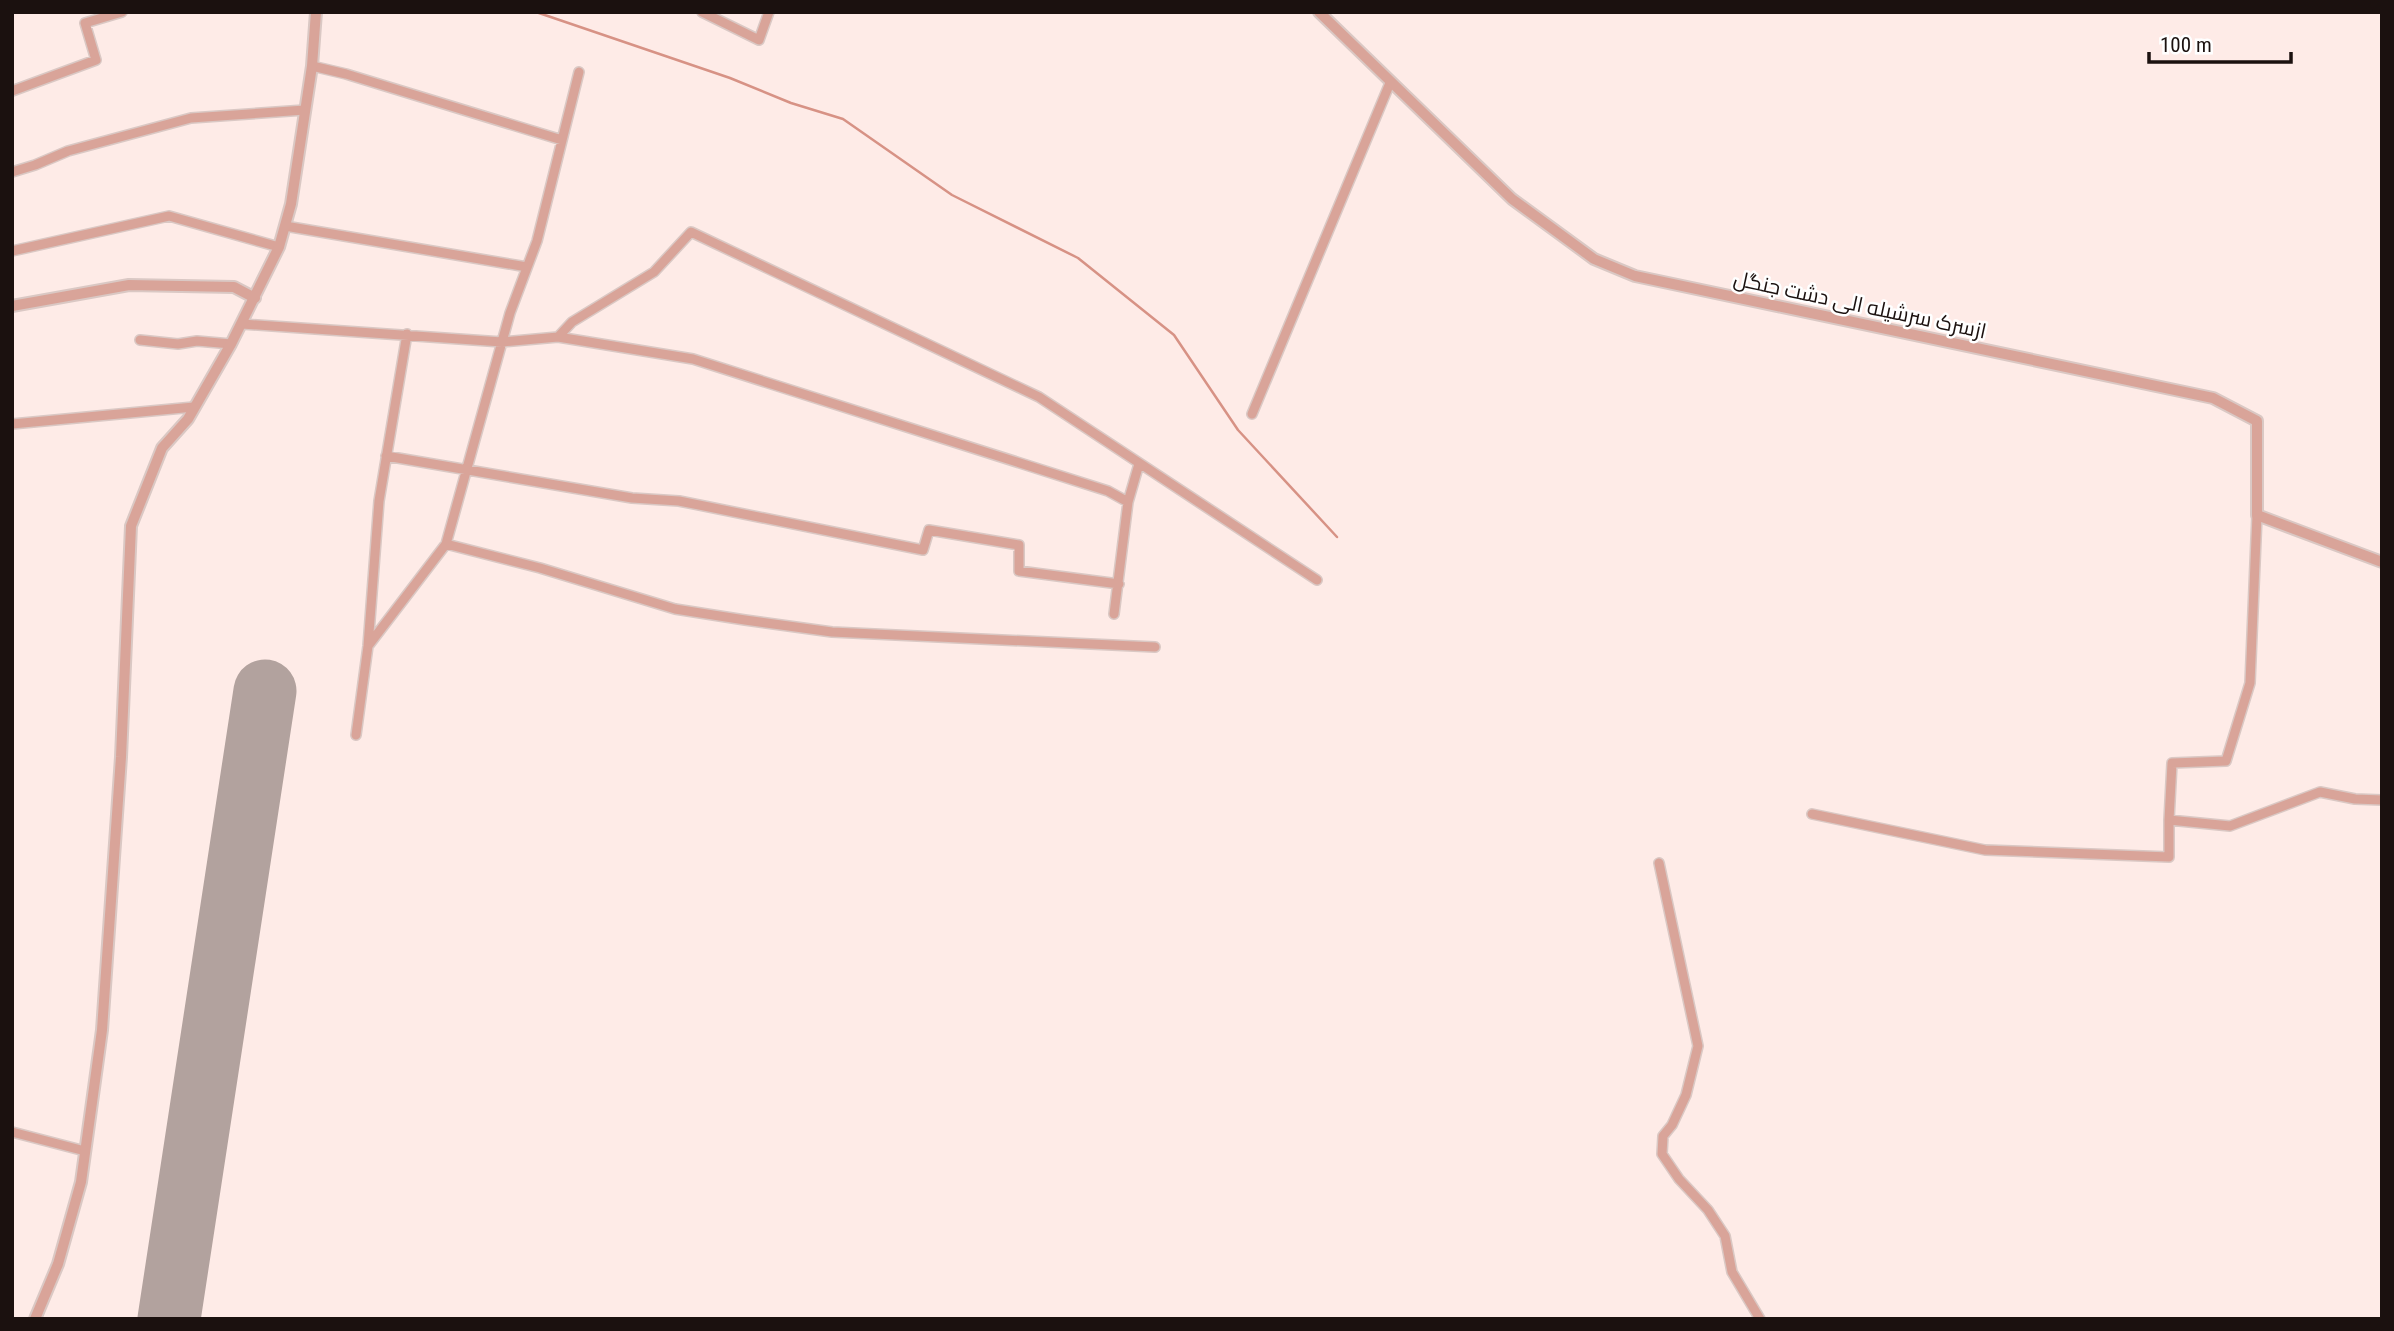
<svg xmlns="http://www.w3.org/2000/svg" width="2394" height="1331" font-family="'Roboto Condensed',Cairo,sans-serif">
	<style>
		.lines { fill: none; stroke-linecap: round; stroke-linejoin: round }
		.stream { stroke: #d79285; stroke-width: 2.5 }
		.runway { stroke: #b2a29e; stroke-width: 63 }
		.minor-casing { stroke: #dac8c4; stroke-width: 12 }
		.tertiary-casing { stroke: #dac8c4; stroke-width: 14 }
		.minor { stroke: #d9a499; stroke-width: 9 }
		.tertiary { stroke: #d9a499; stroke-width: 10 }
		.labels { text-anchor: middle; dominant-baseline: central; stroke-width: 5; stroke-linejoin: round; paint-order: stroke }
		.street-label { font-size: 21px; fill: #1b110f; stroke: #fff }
	</style>
	<rect width="100%" height="100%" fill="#feebe7"/>
	<g class="lines">
		<!-- stream -->
		<path class="stream" d="M536,12L730,78L791,103L843,119L952,195L1078,258L1174,335L1238,430L1337,537"/>
		<!-- runway -->
		<path class="runway" d="M169,1319L265,691"/>
		<!-- minor casing -->
		<g class="minor-casing">
			<path id="minor" d="M702,12L759,40L769,12
				M312,66L346,74L562,140
				M12,91L96,60L85,23L122,12
				M12,172L35,165L68,151L191,118L305,110
				M285,226L527,267
				M12,251L169,216L279,247
				M242,324L502,342L558,337L693,359L1108,491L1128,502
				M558,337L572,322L654,272L691,232L1039,397L1317,580
				M140,340L178,344L197,341L231,344
				M1252,414L1390,83
				M12,424L194,407
				M386,456L632,498L679,501L923,550L929,530L1019,545V571L1119,584
				M446,544L540,568L675,609L745,620L832,632L1155,647
				M1114,614L1128,502L1139,464
				M368,646L446,544L510,313L537,241L579,72
				M356,735L368,646L379,501L407,334
				M1812,814L1985,850L2169,857V820L2230,826L2320,792L2355,799L2382,800
				M2169,820L2172,763L2226,761L2250,683L2257,515
				M1659,863L1698,1046L1686,1095L1672,1125L1663,1136L1662,1154L1679,1179L1708,1210L1725,1236L1732,1272L1760,1319
				M12,1132L85,1151"/>
		</g>
		<!-- tertiary casing -->
		<g class="tertiary-casing">
			<path id="tertiary" d="M1319,12L1512,199L1594,259L1635,276L2213,398L2257,421V515L2382,562
				M12,306L129,285L234,287L255,298
				M35,1319L58,1264L81,1182L102,1030L121,757L131,526L162,448L188,419L231,344L279,247L291,204L312,66L316,12"/>
		</g>
		<!-- minor -->
		<use href="#minor" class="minor"/>
		<!-- tertiary -->
		<use href="#tertiary" class="tertiary"/>
	</g>
	<g class="labels">
		<!-- street labels -->
		<g class="street-label">
			<text transform="translate(1860 305) rotate(12)">ازسرک سرشیله الی دشت جنگل</text>
		</g>
	</g>
	<!-- border -->
	<rect width="2394" height="1331" fill="none" stroke="#1b110f" stroke-width="28"/>
	<!-- scale -->
	<path d="M2149 52v10h142v-10" fill="none" stroke="#1b110f" stroke-width="3.5"/>
	<text x="2160" y="52" font-size="21" fill="#1b110f" stroke="#ffffff" stroke-width="5" paint-order="stroke">100 m</text>
</svg>
